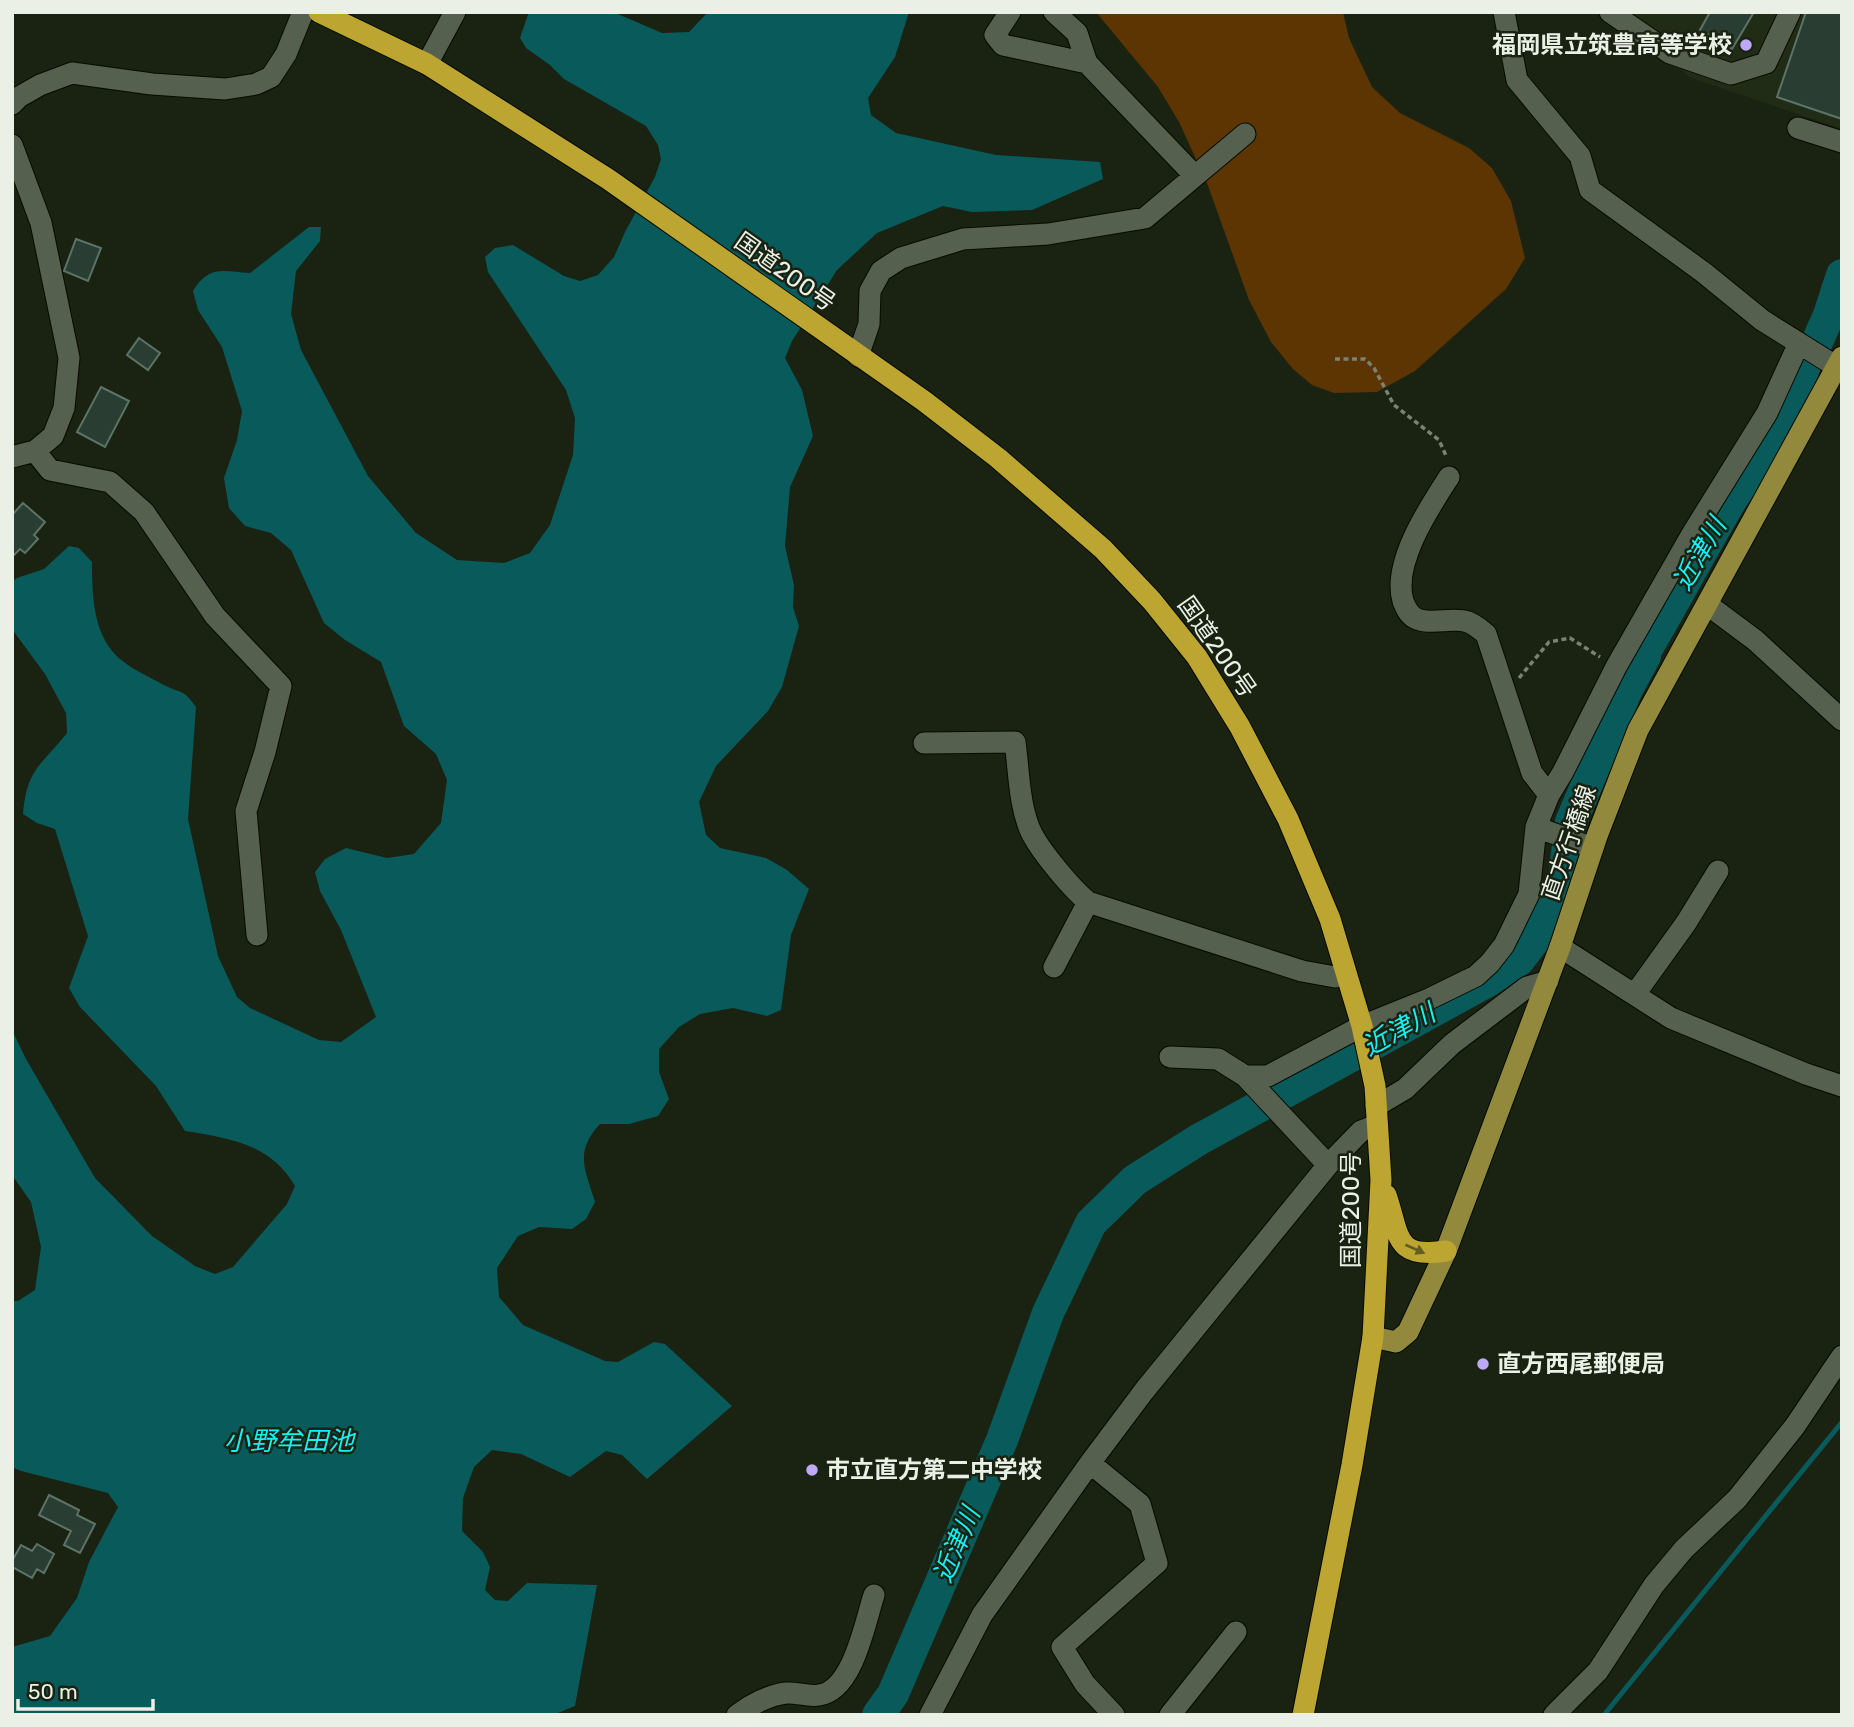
<svg xmlns="http://www.w3.org/2000/svg" width="1854" height="1727" font-family="Rubik,'Noto Sans JP',sans-serif">
	<style>
		.built { fill: #212c16 }
		.green { fill: #5d3502 }
		.water { fill: #095a5b }
		.lines { fill: none; stroke-linecap: round; stroke-linejoin: round }
		.stream { stroke: #095a5b; stroke-width: 5 }
		.river { stroke: #095a5b; stroke-width: 32 }
		.building { fill: #293d33; stroke: #5c7367; stroke-width: 2 }
		.minor-casing { stroke: #050b01; stroke-width: 23 }
		.major-casing { stroke: #050b01; stroke-width: 23 }
		.highway-casing { stroke: #050b01; stroke-width: 23 }
		.path { stroke: #7a8274; stroke-width: 3.5; stroke-dasharray: 5 3.5; stroke-linecap: butt }
		.minor { stroke: #56604e; stroke-width: 21 }
		.major { stroke: #93893d; stroke-width: 21 }
		.highway { stroke: #bca531; stroke-width: 21 }
		.oneway { fill: #635d20 }
		.poi-dot { fill: #bcaaf6; stroke: #1a2212; stroke-width: 2.5 }
		.labels { text-anchor: middle; dominant-baseline: central; stroke-width: 5; stroke-linejoin: round; paint-order: stroke }
		.poi-label { font-size: 24px; font-weight: bold; fill: #eaf0e5; stroke: #1a2212; text-anchor: start }
		.street-label { font-size: 24px; fill: #eaf0e5; stroke: #1a2212 }
		.water-label { font-size: 26px; font-style: italic; fill: #15f2f4; stroke: #1a2212 }
	</style>
	<rect width="100%" height="100%" fill="#1a2212"/>
	<!-- built -->
	<path class="built" d="M1611,12H1842V129L1691,78Z"/>
	<!-- green -->
	<path class="green" d="M1096,12H1343L1349,38L1372,87L1400,113L1469,148L1492,168L1511,201L1525,258L1506,289L1415,371L1377,392L1334,393L1312,385L1293,369L1271,342L1249,300L1207,183L1179,122L1158,87Z"/>
	<!-- water -->
	<path class="water" d="M529,12H613L662,33L689,32L708,12H909L895,57L868,98L871,115L896,133L996,155L1100,162L1103,179L1032,210L972,212L943,206L877,233L837,270L792,341L785,358L802,390L813,436L790,487L785,546L794,585L793,607L799,626L782,687L768,711L716,766L699,802L706,835L720,848L766,858L787,870L809,889L791,935L781,1010L767,1016L733,1008L700,1014L679,1027L659,1049V1072L669,1099L658,1116L629,1124H600C574,1152 585,1169 595,1202L586,1219L572,1229L539,1227L518,1236L497,1268L499,1297L523,1325L605,1361L618,1362L654,1342L665,1344L732,1406L647,1479L622,1455L606,1451L570,1477L521,1454L492,1450L474,1467L463,1498L462,1531L483,1552L490,1567L485,1590L495,1600L508,1601L527,1583L597,1585L575,1706L553,1715H12V1647L50,1636L77,1598L89,1562L118,1507L108,1493L21,1471L12,1467V1301H18L35,1290L41,1247L31,1202L12,1175V1030L26,1059L95,1178L152,1236L195,1266L215,1274L233,1267L287,1204L295,1186C271,1144 229,1138 185,1131L156,1086L80,1007L69,988L88,936L55,829L37,823L23,814C27,768 41,766 67,733L66,713L45,674L12,629V582L17,578L44,569L69,546L79,548L92,562C92,597 93,640 124,662C135,671 150,677 162,684C181,694 183,688 196,707L188,819L218,956L237,997L250,1008L319,1040L341,1042L376,1017L341,930L320,891L315,872L325,859L346,848L387,858L414,854L441,823L447,780L436,754L404,726L381,662L345,640L324,623L291,550L271,533L245,526L229,508L224,478L237,440L242,411L222,347L198,310L193,291C209,265 223,271 250,273L309,227H321L320,241L296,271L291,314L301,350L368,476L416,533L457,560L504,563L530,553L550,525L573,455L575,418L566,390L488,272L485,257L495,248L513,245L564,276L580,281L598,275L614,257L625,232L655,177L661,159L658,145L646,126L564,79L550,65L526,48L520,38Z"/>
	<g class="lines">
		<!-- stream -->
		<path class="stream" d="M1604,1715L1842,1422"/>
		<!-- river -->
		<path class="river" d="M878,1715L893,1694L1002,1440L1048,1313L1091,1223L1135,1180L1198,1140L1488,981L1519,960L1542,930L1564,876L1571,822L1627,689L1645,656L1646,650C1675,601 1701,551 1730,502C1739,487 1754,473 1758,456L1799,383L1808,356L1817,342L1829,315L1842,275"/>
	</g>
	<!-- building -->
	<path class="building" d="M1710,12H1754L1732,49L1700,30Z
		M1806,12H1842V119L1777,97Z
		M76,239L101,248L88,281L64,271Z
		M139,338L160,353L148,370L127,355Z
		M101,387L129,401L105,447L77,432Z
		M23,503L45,522L34,535L38,539L25,553L20,549L12,557V515Z
		M49,1495L79,1510L77,1515L95,1524L80,1553L64,1545L71,1531L39,1515Z
		M37,1544L54,1554L44,1573L37,1569L32,1578L12,1567V1561L21,1545L32,1551Z"/>
	<g class="lines">
		<!-- minor casing -->
		<g class="minor-casing">
			<path id="minor" d="M1010,12L995,35L1003,45L1087,63
				M1054,12L1077,33L1087,63L1195,176
				M1504,12L1517,80L1580,156L1590,190L1703,272L1762,320L1837,367
				M1610,12L1670,53L1731,74L1766,63L1790,12
				M427,64L455,12
				M12,104L19,97L40,85L72,73L152,84L225,89L256,84L271,77L286,54L303,12
				M1798,128L1842,142
				M12,145L41,223L69,358L64,408L53,436L35,451L12,457
				M858,356L869,324L870,291L881,271L901,258L963,239L1048,234L1145,218L1245,134
				M35,451L50,470L110,482L144,512L215,616L281,686L265,752L246,811L257,935
				M1449,477C1429,508 1392,563 1403,601C1406,609 1410,618 1420,620C1435,624 1454,617 1468,622C1474,624 1481,630 1486,634L1532,773L1549,795
				M1708,605L1755,640L1842,720
				M924,743L1015,742C1019,771 1019,808 1032,834C1042,853 1072,889 1088,902L1302,971L1335,977L1345,971
				M1536,827L1593,848
				M1560,947L1671,1018L1806,1074L1842,1086
				M1054,967L1088,902
				M1635,994L1686,923L1718,871
				M1170,1057L1218,1059L1245,1076H1268L1362,1026L1429,999L1476,976L1490,963L1504,945L1529,894L1536,827L1549,795L1563,772L1616,667L1692,534L1767,413L1799,343
				M1245,1076L1328,1165
				M1376,1106L1405,1089L1452,1044L1527,987L1548,981
				M1090,1463L1140,1504L1157,1563L1062,1647L1085,1684L1114,1715
				M737,1715C750,1705 769,1695 786,1693C797,1692 808,1697 819,1695C853,1691 865,1622 874,1595
				M930,1715L982,1615L1090,1463L1144,1391L1328,1165L1361,1131L1377,1125
				M1170,1715L1236,1632
				M1554,1715L1598,1671L1654,1585L1684,1549L1737,1499L1795,1426L1842,1356"/>
		</g>
		<!-- major casing -->
		<g class="major-casing">
			<path id="major" d="M1373,1337L1396,1342L1408,1332L1446,1251L1560,947L1597,836L1638,730L1842,357"/>
		</g>
		<!-- highway casing -->
		<g class="highway-casing">
			<path id="highway" d="M319,12L427,64L608,179L924,401L998,458L1103,549L1152,601L1197,657L1240,727L1288,819L1330,919L1362,1026L1375,1086L1381,1180L1373,1337L1352,1465L1303,1715
				M1386,1195C1400,1235 1393,1259 1446,1251"/>
		</g>
		<!-- path -->
		<path class="path" d="M1335,359H1365L1374,368L1394,405L1439,440L1447,458
			M1519,678L1549,642L1570,638L1600,657"/>
		<!-- minor -->
		<use href="#minor" class="minor"/>
		<!-- major -->
		<use href="#major" class="major"/>
		<!-- highway -->
		<use href="#highway" class="highway"/>
	</g>
	<!-- one-way arrows -->
	<defs><path id="oneway-solid" d="M-6-.8H1V-3.2L6.5 0L1 3.2V.8H-6Z" transform="scale(1.75)"/></defs>
	<use class="oneway" href="#oneway-solid" transform="translate(1415 1249) rotate(24)"/>
	<!-- markers -->
	<g class="poi-dot">
		<circle cx="1746" cy="45" r="7"/>
		<circle cx="1483" cy="1364" r="7"/>
		<circle cx="812" cy="1470" r="7"/>
	</g>
	<g class="labels">
		<!-- poi labels -->
		<g class="poi-label">
			<text x="1732" y="45" text-anchor="end">福岡県立筑豊高等学校</text>
			<text x="1497" y="1364">直方西尾郵便局</text>
			<text x="826" y="1470">市立直方第二中学校</text>
		</g>
		<!-- street labels -->
		<g class="street-label">
			<text transform="translate(785 272) rotate(35)">国道200号</text>
			<text transform="translate(1217 647) rotate(55)">国道200号</text>
			<text transform="translate(1569 843) rotate(-71)">直方行橋線</text>
			<text transform="translate(1351 1210) rotate(-90)">国道200号</text>
		</g>
		<!-- water labels -->
		<g class="water-label">
			<text transform="translate(1700 554) rotate(-60)">近津川</text>
			<text transform="translate(1399 1030) rotate(-29)">近津川</text>
			<text x="289" y="1441">小野牟田池</text>
			<text transform="translate(957 1545) rotate(-67)">近津川</text>
		</g>
	</g>
	<!-- border -->
	<rect width="1854" height="1727" fill="none" stroke="#eaf0e5" stroke-width="28"/>
	<!-- scale -->
	<path d="M18 1699v10h135v-10" fill="none" stroke="#eaf0e5" stroke-width="3.5"/>
	<text x="28" y="1699" font-size="21" fill="#eaf0e5" stroke="#1a2212" stroke-width="5" paint-order="stroke">50 m</text>
</svg>
